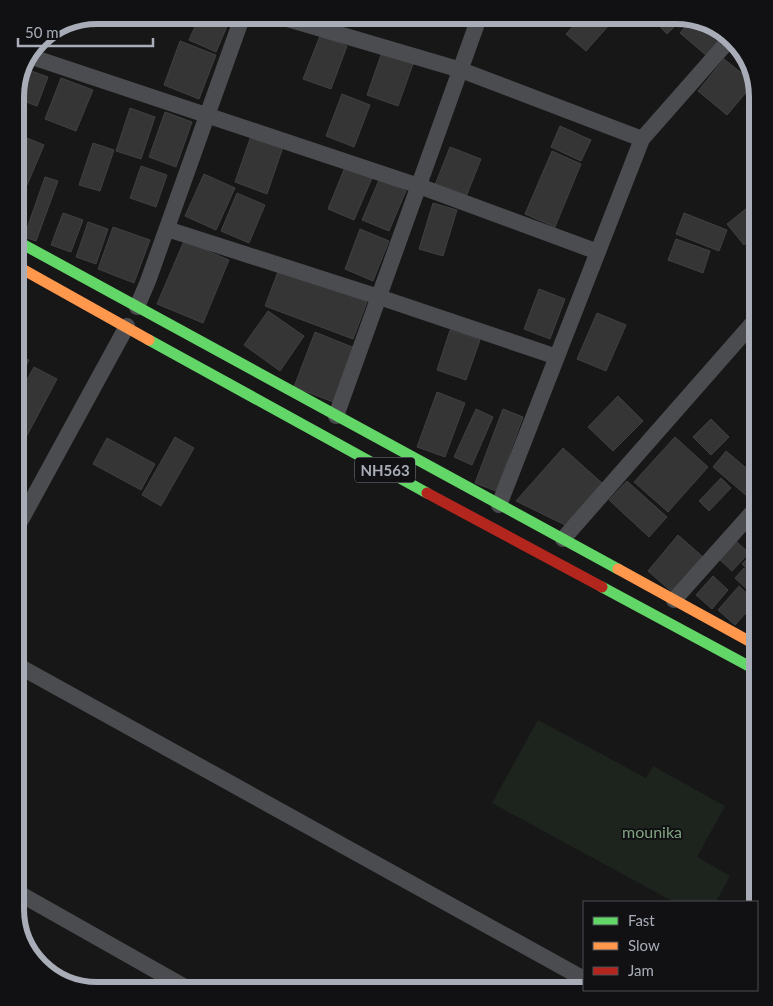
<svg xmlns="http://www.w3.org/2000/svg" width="773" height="1006" font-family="Lato,sans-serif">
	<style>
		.green { fill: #1d241e }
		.building { fill: #353536; stroke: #3f4043 }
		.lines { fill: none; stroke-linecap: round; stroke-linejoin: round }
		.street { stroke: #4b4c50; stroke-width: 16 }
		.fast { stroke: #63d668; stroke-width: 11 }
		.slow { stroke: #ff974d; stroke-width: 11 }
		.jam { stroke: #b3261e; stroke-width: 11 }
		.labels { text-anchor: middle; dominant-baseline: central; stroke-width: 4; stroke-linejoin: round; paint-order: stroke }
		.shield { fill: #111113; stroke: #7b7e86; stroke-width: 1 }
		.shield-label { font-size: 15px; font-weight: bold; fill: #a8adb8 }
		.park-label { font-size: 16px; fill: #7fa381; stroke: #111113 }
		.rim { fill: none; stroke: #a8adb8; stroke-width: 6 }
	</style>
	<rect width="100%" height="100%" fill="#171717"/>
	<!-- green -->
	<path class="green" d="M538,720L646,778L653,766L725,806L697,857L730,876L716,902H674L492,803Z"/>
	<!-- building -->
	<path class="building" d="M200,15H222L230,19L216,52L189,40Z
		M331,15H355L352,24Z
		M583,15H618L586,51L566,34Z
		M649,15H682L685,16L667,34Z
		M692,18L717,26L725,33L707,56L680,33Z
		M320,36L347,46L331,89L303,79Z
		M180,41L216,55L199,99L164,85Z
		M382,52L413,64L398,106L367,95Z
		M724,59L754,83L727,115L698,91Z
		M26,69L48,77L37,106L15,98V91Z
		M61,78L93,90L76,131L45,119Z
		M342,94L370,105L354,147L326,136Z
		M130,108L155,117L141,159L116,151Z
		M165,112L192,122L176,167L149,157Z
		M560,126L591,140L581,161L551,147Z
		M251,136L283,147L267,194L235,182Z
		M27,138L44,145L27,185L15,179V166Z
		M93,143L114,150L100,191L79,185Z
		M450,147L481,159L466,197L435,185Z
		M552,151L581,164L555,227L525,214Z
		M141,166L167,175L156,207L130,198Z
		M345,167L372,178L354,220L328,209Z
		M204,174L235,188L216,230L185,216Z
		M45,177L58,181L36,241L24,237Z
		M379,180L406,191L389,231L362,220Z
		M15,182L26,188L15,209Z
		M237,193L265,205L249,243L221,231Z
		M433,203L457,210L443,256L419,249Z
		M752,204L758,212V234L744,245L727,224Z
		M63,213L83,220L71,252L51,245Z
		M684,213L727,230L719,251L676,234Z
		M88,222L108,229L96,264L76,257Z
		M113,227L150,240L134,283L98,269Z
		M360,229L389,241L373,281L345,269Z
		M676,239L710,251L703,273L668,260Z
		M184,241L229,260L203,323L157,304Z
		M279,269L367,302L353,339L265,306Z
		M539,289L565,299L550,339L524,329Z
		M268,311L304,336L280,371L244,345Z
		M597,313L626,325L606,371L577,359Z
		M450,330L480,340L466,380L437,370Z
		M315,332L357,349L336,403L294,387Z
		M15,353L29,360L16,385H15Z
		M34,367L57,379L16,456L15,402Z
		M437,392L465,403L445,457L417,447Z
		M618,396L643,421L613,451L588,427Z
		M476,409L493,417L472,465L454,457Z
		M503,409L523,417L496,491L475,483Z
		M711,419L729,437L711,455L693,437Z
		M175,437L194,448L161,506L142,495Z
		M675,437L708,467L668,512L634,482Z
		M107,438L155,464L141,490L93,464Z
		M563,448L602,483L565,525L516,501Z
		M726,451L758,478V497L754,502L713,467Z
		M721,478L731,488L709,511L699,501Z
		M627,481L667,517L649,537L609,500Z
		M678,535L702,556L672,592L648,571Z
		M736,541L749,553L732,571L719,559Z
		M758,547V579L742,564Z
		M744,568L758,581V593L755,597L735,578Z
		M713,576L728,590L712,609L696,595Z
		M739,586L756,602L735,625L718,610Z"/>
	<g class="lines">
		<!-- street -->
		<path class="street" d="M274,15L461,70L642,139
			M32,57L419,186L598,252
			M167,229L379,297L557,357
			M137,307L148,281L243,15
			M336,416L480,15
			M499,505L642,139L731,38
			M15,531L127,326
			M563,539L758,317
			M674,600L758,506
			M15,664L584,979
			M15,891L192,991
			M603,990L605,991"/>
		<!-- fast -->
		<path class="fast" d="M15,240L618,569
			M149,340L427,493
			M602,587L758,671"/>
		<!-- slow -->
		<path class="slow" d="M15,265L149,340
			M618,569L758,646"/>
		<!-- jam -->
		<path class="jam" d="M427,493L602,587"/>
	</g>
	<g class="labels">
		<!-- shield labels -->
		<rect class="shield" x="355" y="457.5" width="60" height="25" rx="4"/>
		<g class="shield-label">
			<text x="385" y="470">NH563</text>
		</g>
		<!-- park labels -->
		<g class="park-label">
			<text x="652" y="831">mounika</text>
		</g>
	</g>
	<!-- crop -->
	<path d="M0 0H773V1006H0ZM97 24H676A73 73 0 0 1 749 97V909A73 73 0 0 1 676 982H97A73 73 0 0 1 24 909V97A73 73 0 0 1 97 24Z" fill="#111113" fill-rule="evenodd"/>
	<path class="rim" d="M97 24H676A73 73 0 0 1 749 97V909A73 73 0 0 1 676 982H97A73 73 0 0 1 24 909V97A73 73 0 0 1 97 24Z"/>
	<!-- legend -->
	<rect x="583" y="901" width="175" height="90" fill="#111113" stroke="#4d4f55"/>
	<rect x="593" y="917" width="25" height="8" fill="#63d668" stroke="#4d4f55"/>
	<text x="628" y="926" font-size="15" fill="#a8adb8">Fast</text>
	<rect x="593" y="942" width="25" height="8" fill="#ff974d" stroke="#4d4f55"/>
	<text x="628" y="951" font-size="15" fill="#a8adb8">Slow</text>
	<rect x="593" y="967" width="25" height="8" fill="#b3261e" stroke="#4d4f55"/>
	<text x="628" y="976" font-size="15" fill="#a8adb8">Jam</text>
	<!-- scale -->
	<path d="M18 38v8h135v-8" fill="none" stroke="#a8adb8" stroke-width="2.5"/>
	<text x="25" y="38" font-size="15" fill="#a8adb8" stroke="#111113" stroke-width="4" paint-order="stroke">50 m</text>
</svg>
